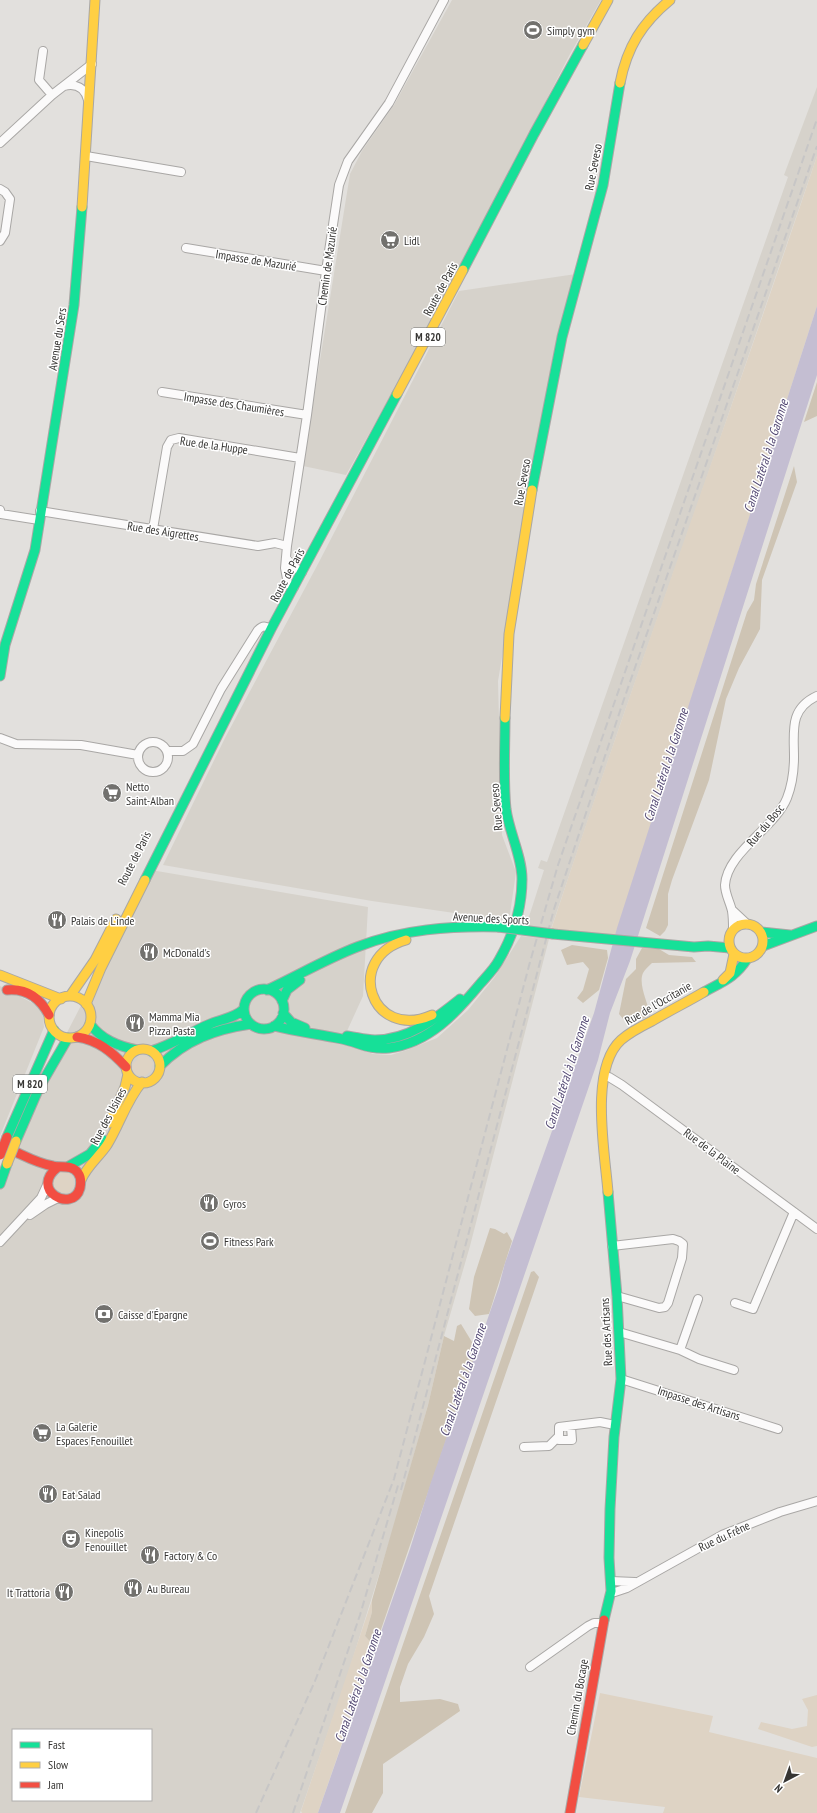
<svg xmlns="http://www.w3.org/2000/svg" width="817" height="1813" font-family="'PT Sans Narrow',sans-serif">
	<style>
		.built { fill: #d6d2cb; fill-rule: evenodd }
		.green { fill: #ded3c4 }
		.forest { fill: #cec4b4 }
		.water { fill: #c4bed2 }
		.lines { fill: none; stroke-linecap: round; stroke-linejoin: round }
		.street-casing { stroke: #a9a7a5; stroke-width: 10 }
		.fast-casing { stroke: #a9a7a5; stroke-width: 11 }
		.slow-casing { stroke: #a9a7a5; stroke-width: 11 }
		.jam-casing { stroke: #a9a7a5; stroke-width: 11 }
		.street { stroke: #fbfafa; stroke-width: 8 }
		.fast { stroke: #16e098; stroke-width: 9 }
		.slow { stroke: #ffcf43; stroke-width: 9 }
		.jam { stroke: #f24e42; stroke-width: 9 }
		.rail { stroke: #c7c6c6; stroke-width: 2; stroke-dasharray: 8 4; stroke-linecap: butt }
		.fast-bridge-casing { stroke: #a9a7a5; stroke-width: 11; stroke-linecap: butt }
		.slow-bridge-casing { stroke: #a9a7a5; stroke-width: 11; stroke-linecap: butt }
		.jam-bridge-casing { stroke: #a9a7a5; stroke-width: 11; stroke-linecap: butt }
		.fast-bridge { stroke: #16e098; stroke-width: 9 }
		.slow-bridge { stroke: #ffcf43; stroke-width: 9 }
		.jam-bridge { stroke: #f24e42; stroke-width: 9 }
		.labels { text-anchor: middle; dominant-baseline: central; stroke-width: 3; stroke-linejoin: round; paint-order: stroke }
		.shield { fill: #fff; stroke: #727270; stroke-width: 1 }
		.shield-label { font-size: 11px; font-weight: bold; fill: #363533 }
		.poi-label { font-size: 12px; fill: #363533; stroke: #fff; text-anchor: start }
		.street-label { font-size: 12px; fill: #363533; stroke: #fff }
		.water-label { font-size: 13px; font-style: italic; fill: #514671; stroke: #fff }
	</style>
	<rect width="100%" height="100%" fill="#e2e0dd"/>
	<!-- built -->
	<path class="built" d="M452,0H601L570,54L482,225L406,368L346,475L303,466L350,174L362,151L394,105Z
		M817,87V156L701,494L621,722L551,929L526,926L544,870L538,868L541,860L547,862L788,177L784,175Z
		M576,274L552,361L498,681L502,835L516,872L509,921L372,901L163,865L225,738L319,562L459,291Z
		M151,870L368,907L363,996L342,1042L373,1054L391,1055L407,1050L437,1038L468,1010L494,978L521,936L549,939L470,1246L444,1336L428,1405L392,1533L346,1680L300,1813H0V1184L27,1110ZM13,1730H151V1800H13Z
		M0,986L42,1008L44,1027L0,1136Z"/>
	<!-- green -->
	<path class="green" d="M817,156V306L614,940L550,933C635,673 730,416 817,156Z
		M141,1055L148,1057L153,1063L151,1071L145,1076L137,1075L133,1071L132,1065L138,1059V1056Z
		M60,1172H68L73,1178L74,1186L69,1192C60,1194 53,1190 53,1181L60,1175Z
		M372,1600V1612L365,1636L375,1647L318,1813H302L301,1811Z
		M600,1693L713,1716L709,1732L817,1758V1813H663L665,1807L579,1797Z
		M817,1695V1746L812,1747L758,1729L761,1722L792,1729L807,1726L808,1710L802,1699Z"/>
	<!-- forest -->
	<path class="forest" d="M817,382V416L804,422Z
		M794,466L797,482L762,580L760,629L739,668L726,699L709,780L672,880L668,894V925L665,931L660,936L646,928L747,612L754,600L756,584Z
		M572,945L607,950L608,958L599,990L583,1003L577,998L583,990L589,969L583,962L567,965L561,950Z
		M642,948L659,949L669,955L692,957L696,962L652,963C649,966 645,969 643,973C638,984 648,1003 650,1015C640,1021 635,1022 624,1020L619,1014L626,979L636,969V959Z
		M490,1228L495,1229L504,1234L507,1232L512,1241L489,1314L475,1316L469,1309L474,1277Z
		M534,1271L539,1277L429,1596L434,1614L424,1637L408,1664L400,1687V1702L440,1699L458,1704L460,1711L383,1764V1793L372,1813H345L531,1272Z
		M461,1324L472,1342L478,1347L375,1647L365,1636L372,1612V1600L428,1405L444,1336L454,1341L457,1326Z"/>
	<!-- water -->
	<path class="water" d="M817,306V375L630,961L610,1013L598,1060L340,1813H318L410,1549L430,1485L499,1286L505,1263L594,1013L617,928Z"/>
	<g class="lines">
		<!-- street casing -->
		<g class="street-casing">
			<path id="street" d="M43,51L39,80L52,95
				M64,86C76,83 85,88 88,100
				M0,143L52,95L92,64
				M86,156L181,172
				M0,189L5,192L10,199L5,233L0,241
				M186,248L326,271
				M162,392L307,415
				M0,510L1,514L39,520
				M40,511L258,546L275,543L287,546
				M153,529L167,447L171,440L179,438L300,458
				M286,558L294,567L302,572
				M294,587L288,584L285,568L287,546L307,415L326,271L339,185L348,161L389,103L444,0
				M0,738L16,744L81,745L138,755
				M138 757a15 15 0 1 1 30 0a15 15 0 1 1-30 0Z
				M168,751H183L193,744L221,689L258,630C263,625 265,626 271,629
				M732,910L747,924
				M733,929C733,923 733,917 732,911C730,902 725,894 725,885C727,852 775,828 787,798C792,785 794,771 794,757C794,731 789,709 817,696
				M604,1077H609L622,1085L817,1229
				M30,1215L46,1204L58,1198
				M0,1242L41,1198L47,1185
				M612,1246L673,1239L679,1241L683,1244L682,1258L668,1303L665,1307L659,1308L617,1296
				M735,1303L753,1309L794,1212
				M619,1332L680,1350L699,1359L734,1370
				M680,1350L698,1299
				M621,1379L778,1429
				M559,1436V1440H572L571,1427
				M524,1447L549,1446L559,1436V1427L600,1422L615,1425
				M611,1581L635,1582
				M611,1591L615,1592L627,1588L722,1535L780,1512L817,1501
				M530,1667L588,1626L594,1623H603"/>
		</g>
		<!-- fast casing -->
		<g class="fast-casing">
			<path id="fast" d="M463,270L534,134L583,45
				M532,490L562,337L603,185L620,83
				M0,676L5,645L35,550L74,305L82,207
				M145,880L271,629L397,394
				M761,932L790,935
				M553,934L694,947L708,946L730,948
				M763,946L817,926
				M244 1009a20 20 0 1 1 40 0a20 20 0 1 1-40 0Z
				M267,990C297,976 326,959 357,947C402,929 451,926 498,927
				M704,992C722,982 736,977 747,959
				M282,1001L287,990L300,980
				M283,1013L291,1022L305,1028
				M90,1024C102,1040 118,1046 137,1050
				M274,1026C297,1032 319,1034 342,1039C360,1043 369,1050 389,1048C429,1043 456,1013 480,984C487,976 495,968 499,960C513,936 522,907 522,879C522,856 509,832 506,809C503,781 505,746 505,718
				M347,1036C356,1037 365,1040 375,1040C409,1040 435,1019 460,999
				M151,1051C172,1045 190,1032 210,1024C222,1019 235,1018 244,1009
				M160,1066C185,1040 216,1029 251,1024
				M7,1137L54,1030
				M16,1141L39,1088L68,1038
				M69,1166L90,1154L102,1139
				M0,1184L7,1164
				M604,1620L611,1591L609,1558L610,1509L614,1437L621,1379L617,1296L608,1192"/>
		</g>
		<!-- slow casing -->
		<g class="slow-casing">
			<path id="slow" d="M583,45L608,0
				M620,83C627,47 642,23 670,0
				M82,207L95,0
				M397,394L463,270
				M505,718L509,634L532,490
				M729 941a17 17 0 1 1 34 0a17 17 0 1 1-34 0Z
				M406,940C343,958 371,1042 432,1015
				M0,975L61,999
				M723,980L730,973L734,954
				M70,996L95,960L116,919
				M49 1017a21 21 0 1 1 42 0a21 21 0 1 1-42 0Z
				M86,1004L101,968L145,880
				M126 1066a17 17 0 1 1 34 0a17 17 0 1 1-34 0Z
				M109,1123L125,1087L128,1074
				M81,1180C87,1166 99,1157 107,1145C120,1124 126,1101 142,1082
				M608,1192C605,1153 589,1069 621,1040C630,1032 642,1026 652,1021C669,1011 687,1002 704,992"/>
		</g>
		<!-- jam casing -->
		<g class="jam-casing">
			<path id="jam" d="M7,990C27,988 40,998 49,1015
				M77,1037C98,1040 112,1052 126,1067
				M4,1147C20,1153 35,1163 53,1166C61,1168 72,1164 78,1173C81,1177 81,1183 80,1188C73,1214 28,1190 58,1167
				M570,1813L604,1620"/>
		</g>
		<!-- street -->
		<use href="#street" class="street"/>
		<!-- fast -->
		<use href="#fast" class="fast"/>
		<!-- slow -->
		<use href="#slow" class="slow"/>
		<!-- jam -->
		<use href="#jam" class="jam"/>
		<!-- rail -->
		<path class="rail" d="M401,1490L554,909L623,702L817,146
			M256,1813L315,1681L394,1479L530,962L558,865L817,119
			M293,1813L360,1615L399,1482"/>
		<!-- fast-bridge casing -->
		<g class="fast-bridge-casing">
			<path id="fast-bridge" d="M498,927L553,934"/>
		</g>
		<!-- slow-bridge casing -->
		<g class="slow-bridge-casing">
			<path id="slow-bridge" d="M7,1164L16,1141"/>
		</g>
		<!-- jam-bridge casing -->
		<g class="jam-bridge-casing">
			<path id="jam-bridge" d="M0,1155L7,1137"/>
		</g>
		<!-- fast-bridge -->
		<use href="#fast-bridge" class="fast-bridge"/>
		<!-- slow-bridge -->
		<use href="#slow-bridge" class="slow-bridge"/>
		<!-- jam-bridge -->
		<use href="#jam-bridge" class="jam-bridge"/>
	</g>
	<!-- icons -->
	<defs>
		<g id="stadium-disc" transform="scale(1)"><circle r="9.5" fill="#72716e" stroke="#fff"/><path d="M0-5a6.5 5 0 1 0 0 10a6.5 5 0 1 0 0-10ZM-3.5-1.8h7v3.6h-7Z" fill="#fff"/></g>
		<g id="supermarket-disc" transform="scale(1)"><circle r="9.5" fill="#72716e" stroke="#fff"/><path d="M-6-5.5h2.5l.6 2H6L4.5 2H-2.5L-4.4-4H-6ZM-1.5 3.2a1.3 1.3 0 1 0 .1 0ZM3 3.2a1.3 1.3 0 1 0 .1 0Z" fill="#fff"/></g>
		<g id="restaurant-disc" transform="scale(1)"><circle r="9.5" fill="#72716e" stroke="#fff"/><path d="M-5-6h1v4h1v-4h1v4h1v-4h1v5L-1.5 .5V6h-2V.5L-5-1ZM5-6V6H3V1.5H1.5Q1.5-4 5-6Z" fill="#fff"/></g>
		<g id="bank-disc" transform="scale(1)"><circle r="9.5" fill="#72716e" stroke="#fff"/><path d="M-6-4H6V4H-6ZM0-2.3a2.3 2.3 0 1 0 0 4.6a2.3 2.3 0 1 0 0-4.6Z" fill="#fff"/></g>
		<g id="theatre-disc" transform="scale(1)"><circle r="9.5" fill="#72716e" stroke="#fff"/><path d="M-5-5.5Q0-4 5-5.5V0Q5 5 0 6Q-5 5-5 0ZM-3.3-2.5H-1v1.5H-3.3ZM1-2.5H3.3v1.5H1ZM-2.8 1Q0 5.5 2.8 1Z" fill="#fff"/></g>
	</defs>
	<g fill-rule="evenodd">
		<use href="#stadium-disc" x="533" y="30"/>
		<use href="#supermarket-disc" x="390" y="240"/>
		<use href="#supermarket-disc" x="112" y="793"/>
		<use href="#restaurant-disc" x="57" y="920"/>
		<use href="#restaurant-disc" x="149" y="952"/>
		<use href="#restaurant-disc" x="135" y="1023"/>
		<use href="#restaurant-disc" x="209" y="1203"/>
		<use href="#stadium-disc" x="210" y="1241"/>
		<use href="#bank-disc" x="104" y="1314"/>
		<use href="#supermarket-disc" x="42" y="1433"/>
		<use href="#restaurant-disc" x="48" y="1494"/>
		<use href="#theatre-disc" x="71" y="1539"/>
		<use href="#restaurant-disc" x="150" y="1555"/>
		<use href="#restaurant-disc" x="133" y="1588"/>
		<use href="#restaurant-disc" x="64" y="1592"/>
	</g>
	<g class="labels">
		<!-- shield labels -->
		<g class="shield">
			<rect x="411" y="328" width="34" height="18" rx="3"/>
			<rect x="13" y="1075" width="34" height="18" rx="3"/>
		</g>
		<g class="shield-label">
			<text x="428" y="337">M 820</text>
			<text x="30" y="1084">M 820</text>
		</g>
		<!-- poi labels -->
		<g class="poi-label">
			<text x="547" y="30">Simply gym</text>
			<text x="404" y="240">Lidl</text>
			<text x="126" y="786">Netto<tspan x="126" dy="14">Saint-Alban</tspan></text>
			<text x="71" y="920">Palais de L'inde</text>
			<text x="163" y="952">McDonald's</text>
			<text x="149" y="1016">Mamma Mia<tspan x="149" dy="14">Pizza Pasta</tspan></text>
			<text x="223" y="1203">Gyros</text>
			<text x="224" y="1241">Fitness Park</text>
			<text x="118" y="1314">Caisse d'Épargne</text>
			<text x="56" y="1426">La Galerie<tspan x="56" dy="14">Espaces Fenouillet</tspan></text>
			<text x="62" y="1494">Eat Salad</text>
			<text x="85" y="1532">Kinepolis<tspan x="85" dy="14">Fenouillet</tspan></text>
			<text x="164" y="1555">Factory &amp; Co</text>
			<text x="147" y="1588">Au Bureau</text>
			<text x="50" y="1592" text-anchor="end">It Trattoria</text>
		</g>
		<!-- street labels -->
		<g class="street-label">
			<text transform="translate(593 167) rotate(-79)">Rue Seveso</text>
			<text transform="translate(256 260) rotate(9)">Impasse de Mazurié</text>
			<text transform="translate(327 266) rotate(-82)">Chemin de Mazurié</text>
			<text transform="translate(440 289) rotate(-62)">Route de Paris</text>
			<text transform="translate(57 339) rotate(-81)">Avenue du Sers</text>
			<text transform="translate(234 404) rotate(9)">Impasse des Chaumières</text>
			<text transform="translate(214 445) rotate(8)">Rue de la Huppe</text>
			<text transform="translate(522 482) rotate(-80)">Rue Seveso</text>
			<text transform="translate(163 531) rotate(9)">Rue des Aigrettes</text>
			<text transform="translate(287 575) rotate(-62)">Route de Paris</text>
			<text transform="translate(496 807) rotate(-95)">Rue Seveso</text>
			<text transform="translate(765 825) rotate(-50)">Rue du Bosc</text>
			<text transform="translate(134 858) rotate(-63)">Route de Paris</text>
			<text transform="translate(491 918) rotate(3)">Avenue des Sports</text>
			<text transform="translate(658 1003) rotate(-30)">Rue de l'Occitanie</text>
			<text transform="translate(108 1116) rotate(-62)">Rue des Usines</text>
			<text transform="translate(712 1151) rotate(37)">Rue de la Plaine</text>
			<text transform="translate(606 1332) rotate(-93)">Rue des Artisans</text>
			<text transform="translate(699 1403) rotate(18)">Impasse des Artisans</text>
			<text transform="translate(724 1536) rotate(-25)">Rue du Frêne</text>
			<text transform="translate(577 1697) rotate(-80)">Chemin du Bocage</text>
		</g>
		<!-- water labels -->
		<g class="water-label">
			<text transform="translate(766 456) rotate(-72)">Canal Latéral à la Garonne</text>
			<text transform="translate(666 765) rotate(-72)">Canal Latéral à la Garonne</text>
			<text transform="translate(567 1073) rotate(-72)">Canal Latéral à la Garonne</text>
			<text transform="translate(463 1380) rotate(-71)">Canal Latéral à la Garonne</text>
			<text transform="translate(358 1686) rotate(-71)">Canal Latéral à la Garonne</text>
		</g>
	</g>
	<!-- legend -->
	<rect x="12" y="1729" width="140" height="72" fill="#ffffff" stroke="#afaead"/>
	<rect x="20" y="1742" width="20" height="6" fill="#16e098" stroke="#afaead"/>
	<text x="48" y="1749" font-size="12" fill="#363533">Fast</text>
	<rect x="20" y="1762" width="20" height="6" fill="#ffcf43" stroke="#afaead"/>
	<text x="48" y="1769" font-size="12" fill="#363533">Slow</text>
	<rect x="20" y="1782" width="20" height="6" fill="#f24e42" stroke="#afaead"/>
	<text x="48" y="1789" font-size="12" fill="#363533">Jam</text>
	<!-- north arrow -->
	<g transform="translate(785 1781) rotate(221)" stroke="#ffffff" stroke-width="3" paint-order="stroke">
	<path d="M0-3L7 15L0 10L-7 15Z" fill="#363533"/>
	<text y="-6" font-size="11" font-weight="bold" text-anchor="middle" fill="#363533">N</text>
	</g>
</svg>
